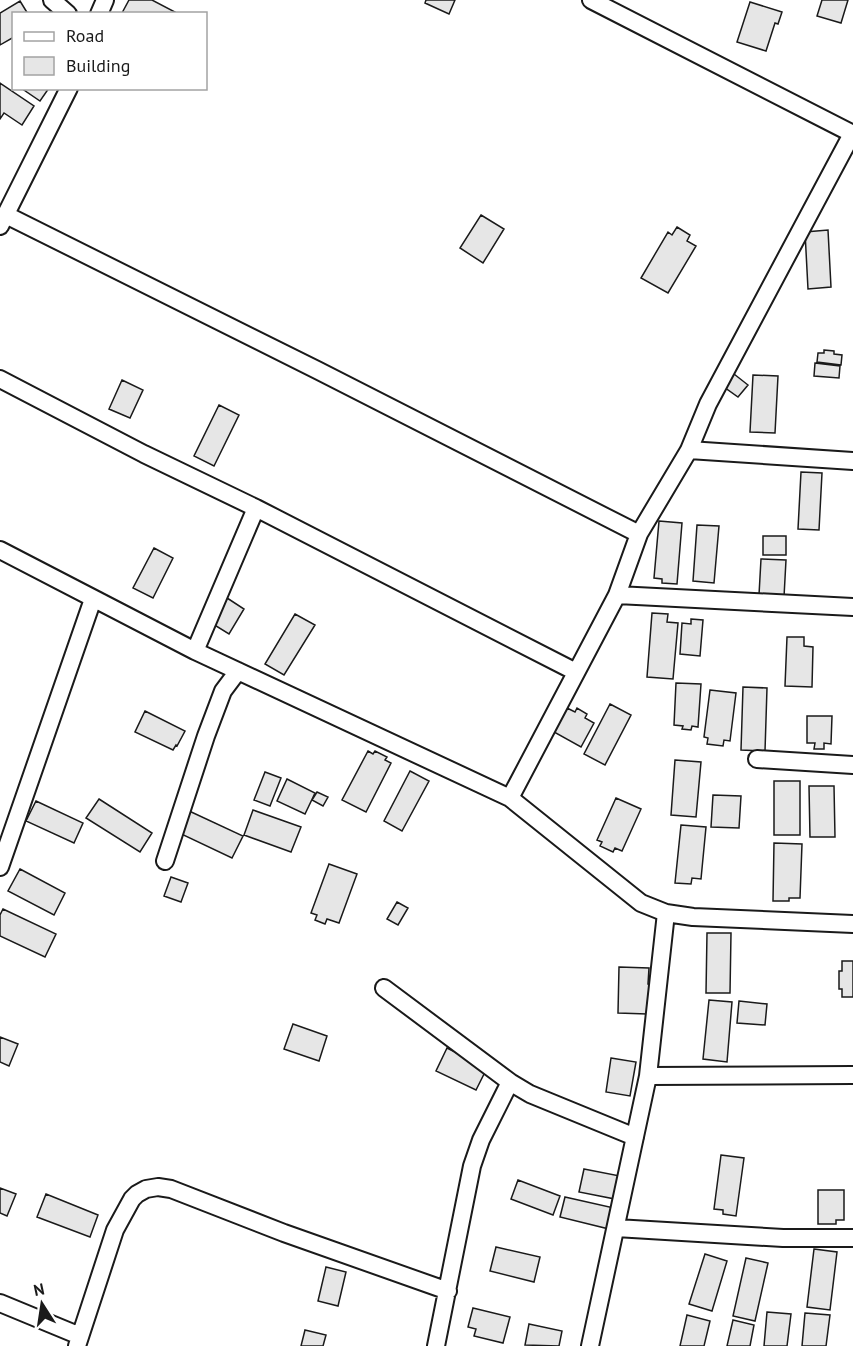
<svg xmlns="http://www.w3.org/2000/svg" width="853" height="1346" viewBox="0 0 853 1346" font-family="'PT Sans',sans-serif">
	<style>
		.building { fill: #e6e6e6; stroke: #1a1a1a; stroke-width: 1.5 }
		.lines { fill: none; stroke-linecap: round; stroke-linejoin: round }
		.minor-casing { stroke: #1a1a1a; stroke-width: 20 }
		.minor { stroke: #fff; stroke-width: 16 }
	</style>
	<rect width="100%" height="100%" fill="#fff"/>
	<path class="building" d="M 129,0 L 152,0 L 175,12 L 174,14 L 122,13 Z
		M 426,0 L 455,0 L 449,14 L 425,3 Z
		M 822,0 L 848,0 L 841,23 L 817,16 Z
		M 20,1 L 28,14 L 14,14 L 14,37 L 0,45 L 0,13 Z
		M 750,2 L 782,12 L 778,24 L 775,23 L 766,51 L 737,42 Z
		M 0,83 L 34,106 L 22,125 L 4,113 L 0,119 Z
		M 21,88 L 49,88 L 40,101 Z
		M 481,215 L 504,229 L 483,263 L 460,248 Z
		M 677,227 L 690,235 L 687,241 L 696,246 L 668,293 L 641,278 L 668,232 L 672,235 Z
		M 828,230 L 831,287 L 808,289 L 805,232 Z
		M 824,350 L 834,351 L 834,354 L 842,355 L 841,365 L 817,362 L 818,353 L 824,353 Z
		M 815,363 L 840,366 L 839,378 L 814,376 Z
		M 734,374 L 748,385 L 738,397 L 724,387 Z
		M 753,375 L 778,376 L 775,433 L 750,432 Z
		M 122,380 L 143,390 L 130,418 L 109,409 Z
		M 219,405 L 239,415 L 214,466 L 194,456 Z
		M 801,472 L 822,473 L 819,530 L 798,529 Z
		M 659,521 L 682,523 L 677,584 L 662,583 L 662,579 L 654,578 Z
		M 697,525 L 719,526 L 714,583 L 693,581 Z
		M 763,536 L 786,536 L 786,555 L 763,555 Z
		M 154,548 L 173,558 L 153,598 L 133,588 Z
		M 761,559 L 786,560 L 784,597 L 759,595 Z
		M 224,596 L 244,609 L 229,634 L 208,621 Z
		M 652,613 L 668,614 L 667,622 L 678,623 L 673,679 L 647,677 Z
		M 295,614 L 315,625 L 284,675 L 265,664 Z
		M 691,619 L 703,620 L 700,656 L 680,654 L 682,623 L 691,624 Z
		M 787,637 L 804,637 L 804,646 L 813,647 L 812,687 L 785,686 Z
		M 676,683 L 701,684 L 698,727 L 692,726 L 691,730 L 682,729 L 683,726 L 674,725 Z
		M 743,687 L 767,688 L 765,751 L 741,750 Z
		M 710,690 L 736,693 L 730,741 L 724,740 L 723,746 L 707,744 L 708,738 L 704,737 Z
		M 610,704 L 631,715 L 605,765 L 584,754 Z
		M 567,708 L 575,712 L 577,708 L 587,714 L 585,718 L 594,723 L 581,747 L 554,732 Z
		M 145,711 L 185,731 L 177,746 L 176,745 L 173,750 L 135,732 Z
		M 807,716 L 832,716 L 831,744 L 824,743 L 824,749 L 814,749 L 815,743 L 807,743 Z
		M 368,751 L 373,754 L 375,751 L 387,757 L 385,760 L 391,763 L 366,812 L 342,800 Z
		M 675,760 L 701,762 L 696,817 L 671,815 Z
		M 410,771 L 429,781 L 402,831 L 384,821 Z
		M 265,772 L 281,778 L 270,806 L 254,800 Z
		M 287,779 L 315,793 L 305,814 L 277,801 Z
		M 774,781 L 800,781 L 800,835 L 774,835 Z
		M 809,786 L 834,786 L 835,837 L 810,837 Z
		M 317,792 L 328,797 L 323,806 L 312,800 Z
		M 713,795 L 741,796 L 739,828 L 711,827 Z
		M 616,798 L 641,809 L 622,851 L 615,848 L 613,852 L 600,846 L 602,842 L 597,840 Z
		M 99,799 L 152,833 L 140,852 L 86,818 Z
		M 36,801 L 83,823 L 74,843 L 26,821 Z
		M 187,810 L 243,836 L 232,858 L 177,832 Z
		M 253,810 L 301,827 L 291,852 L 244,835 Z
		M 681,825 L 706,827 L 701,879 L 692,878 L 691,884 L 675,883 Z
		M 774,843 L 802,844 L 800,898 L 789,898 L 789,901 L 773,901 Z
		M 329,864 L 357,874 L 339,923 L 327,919 L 325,924 L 315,920 L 317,915 L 311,913 Z
		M 20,869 L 65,893 L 54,915 L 8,891 Z
		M 171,877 L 188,883 L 181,902 L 164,896 Z
		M 397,902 L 408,908 L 398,925 L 387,919 Z
		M 3,909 L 56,934 L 45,957 L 0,936 L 0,915 Z
		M 707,933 L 731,933 L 730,993 L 706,993 Z
		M 842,961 L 853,961 L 853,997 L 842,997 L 842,989 L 839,989 L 839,971 L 842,971 Z
		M 619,967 L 649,968 L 648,984 L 653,984 L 653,995 L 648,995 L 647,1014 L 618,1013 Z
		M 709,1000 L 732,1002 L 727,1062 L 703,1059 Z
		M 739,1001 L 767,1004 L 765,1025 L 737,1023 Z
		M 293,1024 L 327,1036 L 319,1061 L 284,1049 Z
		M 0,1037 L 18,1044 L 9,1066 L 0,1062 Z
		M 447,1048 L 487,1068 L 476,1090 L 436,1071 Z
		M 611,1058 L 636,1062 L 630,1096 L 606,1092 Z
		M 721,1155 L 744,1158 L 736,1216 L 723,1214 L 723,1210 L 714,1209 Z
		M 584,1169 L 620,1176 L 615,1199 L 579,1192 Z
		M 518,1180 L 560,1196 L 553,1215 L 511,1199 Z
		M 0,1188 L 16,1194 L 7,1216 L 0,1213 Z
		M 818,1190 L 844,1190 L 844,1220 L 836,1220 L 836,1224 L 818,1224 Z
		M 46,1194 L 98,1215 L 90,1237 L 37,1217 Z
		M 565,1197 L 614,1208 L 609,1229 L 560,1217 Z
		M 496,1247 L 540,1257 L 534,1282 L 490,1271 Z
		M 814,1249 L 837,1252 L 830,1310 L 807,1307 Z
		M 705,1254 L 727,1261 L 712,1311 L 689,1304 Z
		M 746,1258 L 768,1263 L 755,1321 L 733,1316 Z
		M 326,1267 L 346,1272 L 338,1306 L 318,1301 Z
		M 473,1308 L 510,1317 L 503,1343 L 474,1336 L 476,1329 L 468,1327 Z
		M 767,1312 L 791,1314 L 787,1346 L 764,1346 Z
		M 805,1313 L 830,1315 L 826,1346 L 802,1346 Z
		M 687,1315 L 710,1321 L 704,1346 L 680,1346 Z
		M 733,1320 L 754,1325 L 750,1346 L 727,1346 Z
		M 529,1324 L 562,1331 L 559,1346 L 525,1345 Z
		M 305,1330 L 326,1335 L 323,1346 L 301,1346 Z"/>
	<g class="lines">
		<defs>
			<path id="minor" d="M 52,0 L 68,14
				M 591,0 L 853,134
				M 99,14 L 105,0
				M 6,215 L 317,370 L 639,534
				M 0,226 L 69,88
				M 0,379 L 144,454 L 256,508 L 576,672
				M 689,450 L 853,461
				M 0,550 L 195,651 L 510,798 L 641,903 L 666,913 L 693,917 L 853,924
				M 617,595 L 853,607
				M 195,651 L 256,508
				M 757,759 L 853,765
				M 510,798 L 617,595 L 639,534 L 689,450 L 708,404 L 852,134
				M 165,861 L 206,736 L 223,691 L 238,671
				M 0,867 L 93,599
				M 384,988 L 510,1082
				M 648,1076 L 853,1075
				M 616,1228 L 783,1238 L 853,1238
				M 0,1303 L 80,1336
				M 77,1346 L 115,1230 L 132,1199 L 137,1194 L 146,1189 L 158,1187 L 171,1189 L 284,1233 L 448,1291
				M 436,1346 L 472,1166 L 481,1140 L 510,1082 L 530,1094 L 635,1137
				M 590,1346 L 648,1076 L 666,913"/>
		</defs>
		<use href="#minor" class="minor-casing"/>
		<use href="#minor" class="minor"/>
	</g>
	<rect x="12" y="12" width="195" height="78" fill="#ffffff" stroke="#a3a3a3" stroke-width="1.5"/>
	<rect x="24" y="32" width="30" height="9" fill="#ffffff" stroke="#a3a3a3" stroke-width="1.5"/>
	<text x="66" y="42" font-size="18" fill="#1a1a1a">Road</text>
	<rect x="24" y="57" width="30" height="18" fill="#e6e6e6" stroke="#a3a3a3" stroke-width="1.5"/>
	<text x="66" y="72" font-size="18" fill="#1a1a1a">Building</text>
	<g transform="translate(42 1304) rotate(348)" stroke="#ffffff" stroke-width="4.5" paint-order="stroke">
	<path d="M0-4.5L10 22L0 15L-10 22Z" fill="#1a1a1a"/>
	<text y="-9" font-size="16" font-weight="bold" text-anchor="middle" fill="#1a1a1a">N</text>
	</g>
</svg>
